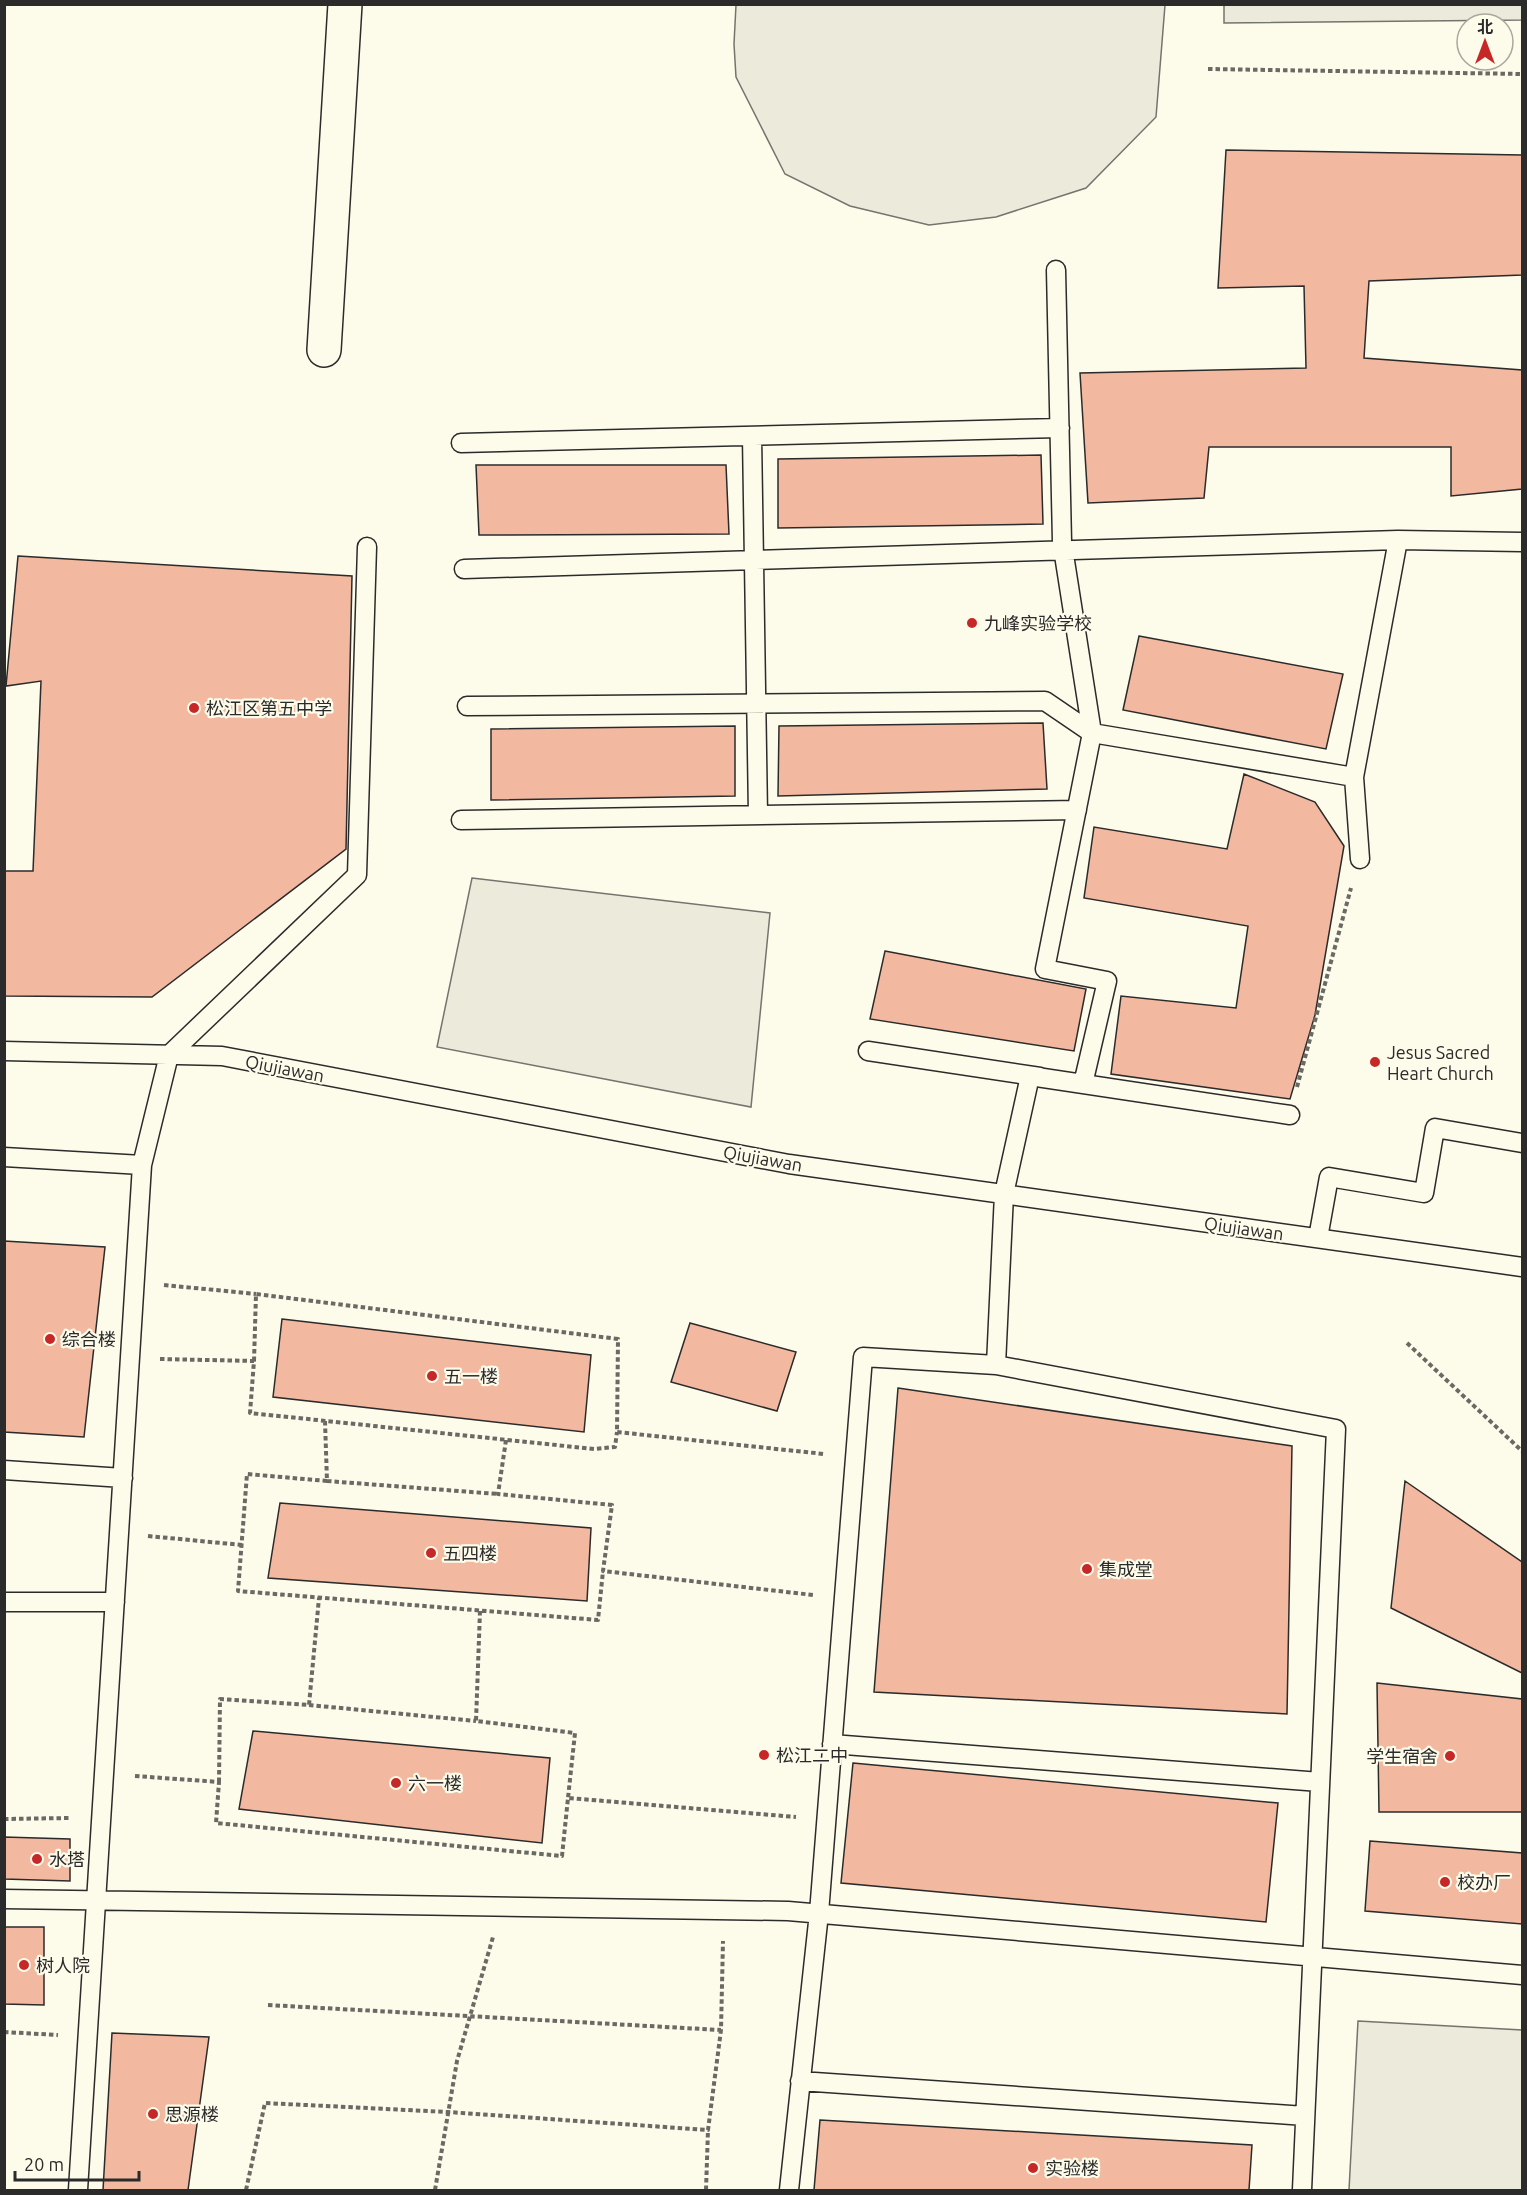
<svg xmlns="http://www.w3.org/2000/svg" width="1527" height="2195" viewBox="0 0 1527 2195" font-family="Ubuntu,'Noto Sans SC',sans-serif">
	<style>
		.green { fill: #ecebdb; stroke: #74746e; stroke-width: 1.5 }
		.parking { fill: #eceadb; stroke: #74746e; stroke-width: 1.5 }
		.building { fill: #f2b8a0; stroke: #2b2b2b; stroke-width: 1.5 }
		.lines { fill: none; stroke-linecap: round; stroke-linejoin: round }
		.service-casing { stroke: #2b2b2b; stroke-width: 21 }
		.minor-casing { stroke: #2b2b2b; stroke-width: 36 }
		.path { stroke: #6a6964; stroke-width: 4; stroke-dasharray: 4.5 3; stroke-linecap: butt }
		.service { stroke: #fdfbea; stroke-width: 18 }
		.minor { stroke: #fdfbea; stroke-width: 33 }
		.poi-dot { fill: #c62828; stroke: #fdfbea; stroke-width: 2 }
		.labels { text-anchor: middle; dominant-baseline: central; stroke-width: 4.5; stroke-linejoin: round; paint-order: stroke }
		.poi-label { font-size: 18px; fill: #2b2b2b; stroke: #fdfbea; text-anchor: start }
		.street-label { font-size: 18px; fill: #2b2b2b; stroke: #fdfbea }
	</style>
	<rect width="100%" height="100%" fill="#fdfbea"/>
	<path class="green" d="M 736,5 L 1165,5 L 1156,117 L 1086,188 L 996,217 L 929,225 L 850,206 L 785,174 L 736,77 L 734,44 Z
		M 1224,5 L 1522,5 L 1522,20 L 1224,23 Z
		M 472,878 L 770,913 L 751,1107 L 437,1047 Z"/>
	<path class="parking" d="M 1358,2021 L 1522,2030 L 1522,2190 L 1349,2190 Z"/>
	<path class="building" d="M 1226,150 L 1522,155 L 1522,275 L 1369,281 L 1364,358 L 1522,370 L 1522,489 L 1451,496 L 1451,447 L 1209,447 L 1204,498 L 1088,503 L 1080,373 L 1306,368 L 1304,286 L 1218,288 Z
		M 1041,455 L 1043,524 L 778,528 L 778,459 Z
		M 476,465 L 726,465 L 729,534 L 479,535 Z
		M 18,556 L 352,576 L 346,849 L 152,997 L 4,996 L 4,871 L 33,871 L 41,681 L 6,686 Z
		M 1139,636 L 1343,674 L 1326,749 L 1123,710 Z
		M 1043,723 L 1047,789 L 778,796 L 779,726 Z
		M 735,726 L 735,796 L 491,800 L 491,729 Z
		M 1244,774 L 1315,802 L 1344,846 L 1315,1015 L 1290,1099 L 1111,1074 L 1121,996 L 1236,1008 L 1248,926 L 1084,898 L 1094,827 L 1227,849 Z
		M 885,951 L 1086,989 L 1074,1051 L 870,1019 Z
		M 4,1241 L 105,1247 L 84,1437 L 4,1432 Z
		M 282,1319 L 591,1355 L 584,1432 L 273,1397 Z
		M 690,1323 L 796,1352 L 777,1411 L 671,1382 Z
		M 898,1388 L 1292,1446 L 1287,1714 L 874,1692 Z
		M 1405,1481 L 1522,1562 L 1522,1673 L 1391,1608 Z
		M 280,1503 L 591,1528 L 587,1601 L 268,1578 Z
		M 1377,1683 L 1522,1699 L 1522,1812 L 1379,1812 Z
		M 253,1731 L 550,1758 L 542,1843 L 239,1809 Z
		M 853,1763 L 1278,1803 L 1266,1922 L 841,1883 Z
		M 4,1837 L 70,1839 L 70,1881 L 4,1879 Z
		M 1370,1841 L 1522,1853 L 1522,1924 L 1365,1911 Z
		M 4,1927 L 44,1927 L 44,2005 L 4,2004 Z
		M 112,2033 L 209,2037 L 188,2190 L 103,2190 Z
		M 820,2120 L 1252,2145 L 1249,2190 L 814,2190 Z"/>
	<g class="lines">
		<defs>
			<path id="service" d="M 1056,270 L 1062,542 L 1092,733 L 1045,969 L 1107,981 L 1083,1084
				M 752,436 L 758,815
				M 461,443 L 1060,428
				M 464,569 L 1398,540
				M 467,706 L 1045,701 L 1092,733 L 1354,777 L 1398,540 L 1522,542
				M 1354,777 L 1360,859
				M 461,820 L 1077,810
				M 4,1051 L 222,1056 L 789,1164 L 1522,1267
				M 868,1051 L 1040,1077
				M 4,1157 L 142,1165
				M 1318,1238 L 1329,1177 L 1424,1193 L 1435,1128 L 1522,1143
				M 996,1365 L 1336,1429 L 1302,2190
				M 4,1470 L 123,1478
				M 4,1602 L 115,1602
				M 832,1744 L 1320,1782
				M 4,1899 L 788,1911 L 1522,1975
				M 800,2081 L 1305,2116
				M 78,2190 L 142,1165 L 169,1055 L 357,875 L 367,547
				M 789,2190 L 819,1913 L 863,1357 L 996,1365 L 1004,1194 L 1030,1076 L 1290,1115"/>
			<path id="minor" d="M 324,350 L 345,4"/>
		</defs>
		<use href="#service" class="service-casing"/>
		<use href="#minor" class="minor-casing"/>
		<path class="path" d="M 1208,69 L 1522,74
			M 1297,1087 L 1351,888
			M 164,1285 L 256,1294
			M 1407,1343 L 1522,1451
			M 160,1359 L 254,1361 L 250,1413 L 594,1449 L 615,1447 L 617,1432
			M 254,1361 L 256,1294 L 618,1339 L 617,1432 L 824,1454
			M 325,1421 L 327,1481 L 247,1474 L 238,1591 L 598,1620 L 603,1571
			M 506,1440 L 498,1494 L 612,1505 L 603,1571 L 813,1595
			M 327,1481 L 498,1494
			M 148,1536 L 242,1545
			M 480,1611 L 476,1721 L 575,1733 L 568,1798
			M 309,1705 L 476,1721
			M 135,1776 L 219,1782 L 216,1823 L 562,1856 L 568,1798 L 796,1817
			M 219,1782 L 220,1699 L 309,1705 L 319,1598
			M 4,1819 L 71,1818
			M 268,2005 L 721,2030 L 723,1941
			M 4,2032 L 58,2035
			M 246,2190 L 265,2103 L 448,2112 L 708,2130 L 721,2030
			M 435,2190 L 457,2061 L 493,1937
			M 706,2190 L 708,2130"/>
		<use href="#service" class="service"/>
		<use href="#minor" class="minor"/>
	</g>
	<g class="poi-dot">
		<circle cx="972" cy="623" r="6"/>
		<circle cx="194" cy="708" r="6"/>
		<circle cx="1375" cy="1062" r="6"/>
		<circle cx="50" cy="1339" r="6"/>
		<circle cx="432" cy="1376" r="6"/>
		<circle cx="431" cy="1553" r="6"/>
		<circle cx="1087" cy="1569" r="6"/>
		<circle cx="764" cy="1755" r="6"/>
		<circle cx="1450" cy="1756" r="6"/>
		<circle cx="396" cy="1783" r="6"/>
		<circle cx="37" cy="1859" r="6"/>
		<circle cx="1445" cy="1882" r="6"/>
		<circle cx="24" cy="1965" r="6"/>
		<circle cx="153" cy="2114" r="6"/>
		<circle cx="1033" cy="2168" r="6"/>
	</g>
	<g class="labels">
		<g class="poi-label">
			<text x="984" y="623">九峰实验学校</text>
			<text x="206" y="708">松江区第五中学</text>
			<text x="1387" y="1052">Jesus Sacred<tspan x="1387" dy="21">Heart Church</tspan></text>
			<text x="62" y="1339">综合楼</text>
			<text x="444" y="1376">五一楼</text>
			<text x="443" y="1553">五四楼</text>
			<text x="1099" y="1569">集成堂</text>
			<text x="776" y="1755">松江二中</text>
			<text x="1438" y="1756" text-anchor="end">学生宿舍</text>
			<text x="408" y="1783">六一楼</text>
			<text x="49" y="1859">水塔</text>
			<text x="1457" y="1882">校办厂</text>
			<text x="36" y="1965">树人院</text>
			<text x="165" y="2114">思源楼</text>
			<text x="1045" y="2168">实验楼</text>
		</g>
		<g class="street-label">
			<text transform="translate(285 1068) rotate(11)">Qiujiawan</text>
			<text transform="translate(763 1158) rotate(10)">Qiujiawan</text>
			<text transform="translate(1244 1228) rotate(8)">Qiujiawan</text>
		</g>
	</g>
	<rect width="1527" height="2195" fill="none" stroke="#2b2b2b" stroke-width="12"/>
	<g transform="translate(1485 42)"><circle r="28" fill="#fdfbea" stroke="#a9a89e" stroke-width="1.5"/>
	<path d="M0-4.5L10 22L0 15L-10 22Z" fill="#c62828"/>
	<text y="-9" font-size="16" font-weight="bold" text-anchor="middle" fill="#2b2b2b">北</text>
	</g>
	<path d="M15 2171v9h124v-9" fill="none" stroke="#2b2b2b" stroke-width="3"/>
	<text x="24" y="2171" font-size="18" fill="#2b2b2b" stroke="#fdfbea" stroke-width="4.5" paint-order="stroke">20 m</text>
</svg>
